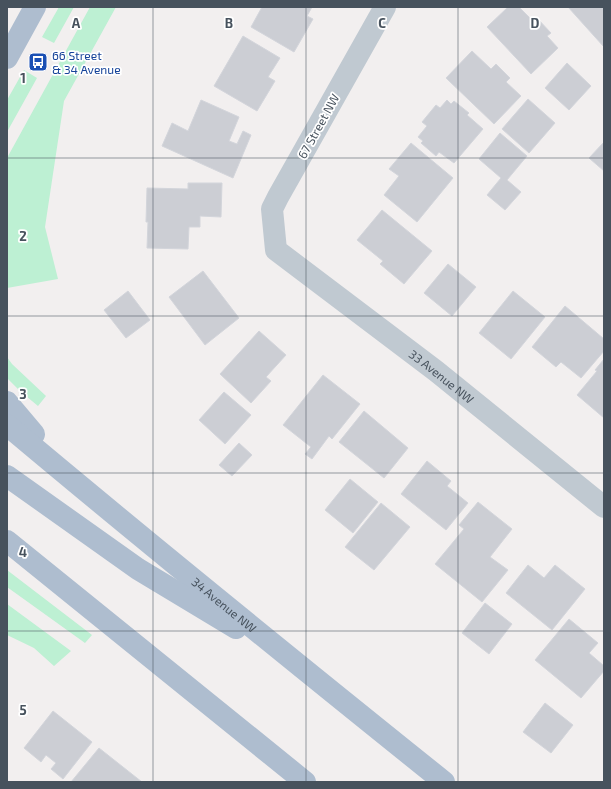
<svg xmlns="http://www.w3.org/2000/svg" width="611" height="789" viewBox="0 0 611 789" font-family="'Exo 2',sans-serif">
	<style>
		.green { fill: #bdf0d3 }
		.building { fill: #ccced4; stroke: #d3d5db }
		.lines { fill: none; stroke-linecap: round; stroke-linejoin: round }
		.minor { stroke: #c0c9d1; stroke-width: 22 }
		.major { stroke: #aebdcf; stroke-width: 22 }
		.grid { fill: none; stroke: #47525d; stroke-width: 1; stroke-opacity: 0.55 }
		.labels { text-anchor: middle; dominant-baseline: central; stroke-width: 3.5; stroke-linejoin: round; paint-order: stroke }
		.transit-label { font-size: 12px; fill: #164399; stroke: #fff; text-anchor: start }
		.street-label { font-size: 12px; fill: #47525d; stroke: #fff }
		.grid-label { font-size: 13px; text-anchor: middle; font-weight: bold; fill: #47525d; stroke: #fff; stroke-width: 3.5; stroke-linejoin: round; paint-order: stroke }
	</style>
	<rect width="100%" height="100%" fill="#f2efef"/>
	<path class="green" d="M 59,7 L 74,7 L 54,43 L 42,37 Z
		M 90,7 L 116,7 L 64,101 L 45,227 L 58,279 L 7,288 L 7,158 Z
		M 24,70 L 37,78 L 7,132 L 7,100 Z
		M 7,357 L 12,364 L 46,396 L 38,406 L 20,391 L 7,378 Z
		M 7,570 L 92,635 L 85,643 L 7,587 Z
		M 7,604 L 71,651 L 54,666 L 34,648 L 7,635 Z"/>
	<path class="building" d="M 262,7 L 312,7 L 307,16 L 313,19 L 294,52 L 251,27 Z
		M 508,7 L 519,7 L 532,20 L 536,17 L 551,33 L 547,36 L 558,48 L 531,74 L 487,27 Z
		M 568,7 L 604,7 L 604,47 Z
		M 243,36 L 280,58 L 268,77 L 275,81 L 257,111 L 214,86 Z
		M 472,51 L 491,69 L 496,64 L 510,78 L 506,82 L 521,96 L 494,124 L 446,78 Z
		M 567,63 L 591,86 L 569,110 L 545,88 Z
		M 528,99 L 555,123 L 529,153 L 502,129 Z
		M 201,100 L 239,117 L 229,141 L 237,144 L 243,131 L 251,135 L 233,178 L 162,146 L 172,123 L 188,131 Z
		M 447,100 L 451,104 L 454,101 L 469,113 L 467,115 L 483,129 L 454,163 L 439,152 L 436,156 L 421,143 L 423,141 L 418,137 L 427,126 L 422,122 L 436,105 L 440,108 Z
		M 500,133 L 527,156 L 507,180 L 521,192 L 505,210 L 487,195 L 501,178 L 479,159 Z
		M 604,142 L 604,171 L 589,158 Z
		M 411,143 L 453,178 L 417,222 L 384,195 L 399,176 L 389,169 Z
		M 188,183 L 222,183 L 221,217 L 200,216 L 200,227 L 189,227 L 188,249 L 147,248 L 148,222 L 146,222 L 147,188 L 188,189 Z
		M 382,210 L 432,251 L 404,284 L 380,264 L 383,261 L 357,240 Z
		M 448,264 L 476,287 L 452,316 L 424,293 Z
		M 203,271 L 239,318 L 205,345 L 169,297 Z
		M 128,291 L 150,320 L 126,338 L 104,310 Z
		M 513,291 L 545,317 L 511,359 L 479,333 Z
		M 565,306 L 604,339 L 604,351 L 581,378 L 561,362 L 556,367 L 532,347 Z
		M 259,331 L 286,355 L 266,377 L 271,381 L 251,403 L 220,374 Z
		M 604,359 L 604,418 L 577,395 L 597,371 L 595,370 Z
		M 323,375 L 360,404 L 332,439 L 329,436 L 312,459 L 305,454 L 311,447 L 283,425 Z
		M 224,392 L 251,415 L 225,444 L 199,420 Z
		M 364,411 L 408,448 L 384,478 L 339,442 Z
		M 239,443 L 252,455 L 232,476 L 219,465 Z
		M 427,461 L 451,481 L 447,486 L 468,503 L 446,530 L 401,494 Z
		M 350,479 L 378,502 L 353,533 L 325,510 Z
		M 478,502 L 512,529 L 490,557 L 508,570 L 482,602 L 435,564 L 464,529 L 459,525 Z
		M 381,503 L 410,527 L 374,570 L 345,547 Z
		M 528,565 L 544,578 L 555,565 L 585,589 L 552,630 L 506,593 Z
		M 485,603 L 512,624 L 489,654 L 462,633 Z
		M 569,619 L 598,643 L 589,653 L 604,666 L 604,671 L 581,698 L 535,660 Z
		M 545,703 L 573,725 L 551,753 L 523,732 Z
		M 53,711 L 92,742 L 63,779 L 51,769 L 56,763 L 46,755 L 41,762 L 24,748 Z
		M 99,748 L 142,782 L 71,782 Z"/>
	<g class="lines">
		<path class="minor" id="s1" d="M 385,7 L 278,197 L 272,209 L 276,250 L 436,371 L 604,507"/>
		<g class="major">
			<path d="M 7,58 L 35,7"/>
			<path d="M 7,402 L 34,434"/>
			<path id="s2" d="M 7,425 C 151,546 297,664 444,782"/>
			<path d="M 7,476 L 138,569 L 236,628"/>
			<path d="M 7,541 L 305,782"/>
		</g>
	</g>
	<path class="grid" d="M 153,7 L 153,782M 306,7 L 306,782M 458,7 L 458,782M 7,158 L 604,158M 7,316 L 604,316M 7,473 L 604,473M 7,631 L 604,631"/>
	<defs>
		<symbol id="bus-square" viewBox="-11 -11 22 22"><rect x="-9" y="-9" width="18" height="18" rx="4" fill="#1a4fb4" stroke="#fff"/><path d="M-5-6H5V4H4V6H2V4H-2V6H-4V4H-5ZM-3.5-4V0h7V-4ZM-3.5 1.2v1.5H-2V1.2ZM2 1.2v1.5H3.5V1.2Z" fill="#fff"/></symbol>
	</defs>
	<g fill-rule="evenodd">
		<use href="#bus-square" x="27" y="51" width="22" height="22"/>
	</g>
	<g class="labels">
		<g class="transit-label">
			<text x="52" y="55">66 Street<tspan x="52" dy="14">&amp; 34 Avenue</tspan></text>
		</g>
		<g class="street-label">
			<text transform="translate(318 126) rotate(-61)">67 Street NW</text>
			<text stroke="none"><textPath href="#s1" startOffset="481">33 Avenue NW</textPath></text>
			<text stroke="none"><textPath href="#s2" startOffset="282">34 Avenue NW</textPath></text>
		</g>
	</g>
	<g class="grid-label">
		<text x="76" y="28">A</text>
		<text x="229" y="28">B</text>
		<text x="382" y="28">C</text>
		<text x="535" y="28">D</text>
		<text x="23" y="83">1</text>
		<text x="23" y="241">2</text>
		<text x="23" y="399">3</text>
		<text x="23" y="557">4</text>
		<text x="23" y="715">5</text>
	</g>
	<rect width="611" height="789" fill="none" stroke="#47525d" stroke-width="16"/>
</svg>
